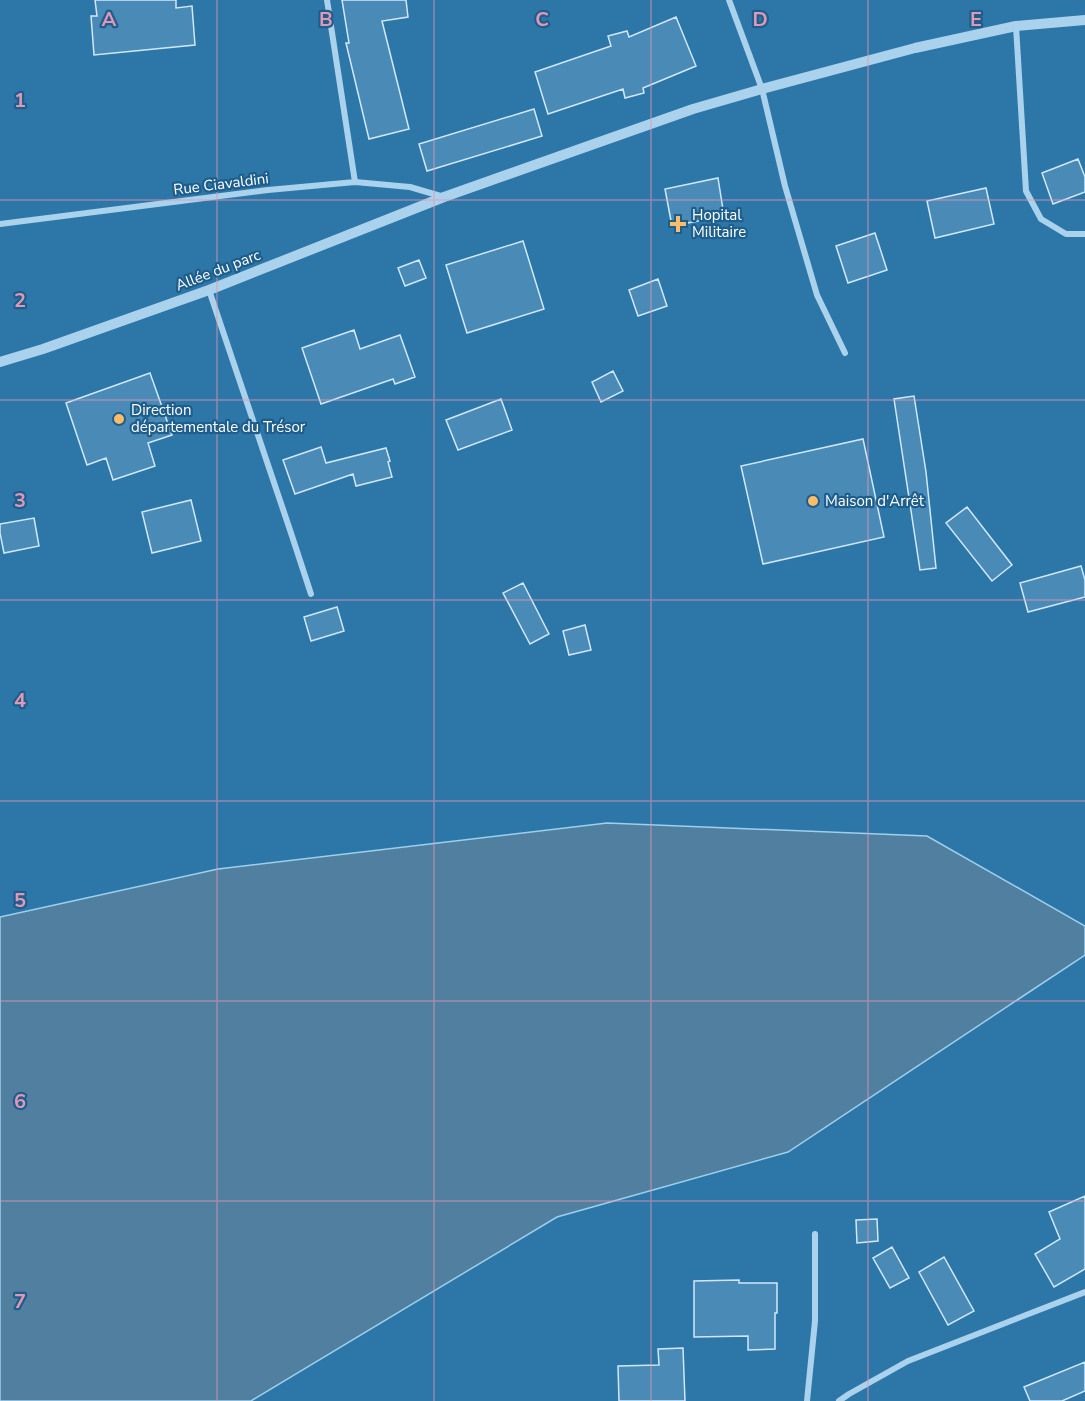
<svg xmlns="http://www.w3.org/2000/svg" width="1085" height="1401" viewBox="0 0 1085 1401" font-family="'Nunito Sans',sans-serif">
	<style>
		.green { fill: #2d77a8 }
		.water { fill: #517f9f; stroke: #9dcfee; stroke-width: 1.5 }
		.building { fill: #4a8ab6; stroke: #cfe8f9; stroke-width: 1.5 }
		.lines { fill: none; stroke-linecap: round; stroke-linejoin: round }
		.minor { stroke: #aad2ed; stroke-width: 6 }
		.tertiary { stroke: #aad2ed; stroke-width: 10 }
		.grid { fill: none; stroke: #e497b5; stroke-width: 1.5; stroke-opacity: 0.55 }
		.poi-dot { fill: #fcbc68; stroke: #1d5e8c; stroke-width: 2 }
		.labels { text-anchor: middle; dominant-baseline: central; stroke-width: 4.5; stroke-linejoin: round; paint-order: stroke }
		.street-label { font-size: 15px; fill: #fff; stroke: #1d5e8c }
		.poi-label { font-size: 15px; fill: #fff; stroke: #1d5e8c; text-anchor: start }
		.grid-label { font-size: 20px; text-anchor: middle; font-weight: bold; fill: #e497b5; stroke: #1d5e8c; stroke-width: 4.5; stroke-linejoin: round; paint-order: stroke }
	</style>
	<rect width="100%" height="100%" fill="#1d5e8c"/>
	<path class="green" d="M 0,0 L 1085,0 L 1085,1401 L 0,1401 Z"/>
	<path class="water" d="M 607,823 L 927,836 L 1085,926 L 1085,955 L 788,1152 L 557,1217 L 251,1401 L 0,1401 L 0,917 L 218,869 Z"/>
	<path class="building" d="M 95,0 L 176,0 L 176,8 L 192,6 L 195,45 L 94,55 L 91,16 L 97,16 Z
		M 342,0 L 406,0 L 408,17 L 382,21 L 409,129 L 369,139 L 346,43 L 349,43 Z
		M 676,17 L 696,66 L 643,88 L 644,93 L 625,98 L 623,89 L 548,114 L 535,72 L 611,46 L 608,36 L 627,31 L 629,37 Z
		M 534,109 L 542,136 L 427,171 L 419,144 Z
		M 1078,159 L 1085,177 L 1085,192 L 1053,204 L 1042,173 Z
		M 718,178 L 724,216 L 672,226 L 665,189 Z
		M 986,188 L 994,224 L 935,238 L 927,201 Z
		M 875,233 L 887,270 L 848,283 L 836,246 Z
		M 523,241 L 544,309 L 467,333 L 446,265 Z
		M 419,260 L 426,278 L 405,286 L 398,268 Z
		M 658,279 L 667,306 L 638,316 L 629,290 Z
		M 354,330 L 360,349 L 400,335 L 415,377 L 395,384 L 393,379 L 321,404 L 302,348 Z
		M 613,371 L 623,391 L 601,402 L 592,382 Z
		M 150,373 L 172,435 L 148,443 L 155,466 L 113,480 L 106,458 L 87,465 L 66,403 Z
		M 914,396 L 926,472 L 936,568 L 920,570 L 894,399 Z
		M 501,399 L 512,430 L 458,450 L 446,420 Z
		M 863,439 L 884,537 L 763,564 L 741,466 Z
		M 321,447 L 326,463 L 386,448 L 390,461 L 388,462 L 392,477 L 356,486 L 353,474 L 295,494 L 283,460 Z
		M 191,500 L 201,541 L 152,553 L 142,512 Z
		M 967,507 L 1012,565 L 992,581 L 946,523 Z
		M 34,518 L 39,546 L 4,553 L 0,533 L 0,524 Z
		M 1081,566 L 1085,580 L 1085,597 L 1028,612 L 1020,583 Z
		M 523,583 L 549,634 L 530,644 L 503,593 Z
		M 337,607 L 344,631 L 311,641 L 304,617 Z
		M 585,625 L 591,650 L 569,655 L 563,631 Z
		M 1085,1196 L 1085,1269 L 1054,1287 L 1035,1254 L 1060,1239 L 1049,1212 Z
		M 877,1219 L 878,1241 L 857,1243 L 856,1220 Z
		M 892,1247 L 909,1278 L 890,1288 L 873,1258 Z
		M 944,1257 L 974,1311 L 948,1325 L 919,1272 Z
		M 739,1280 L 739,1283 L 777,1283 L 777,1313 L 775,1313 L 775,1349 L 748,1350 L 748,1336 L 694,1337 L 694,1281 Z
		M 683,1348 L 685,1401 L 619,1401 L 618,1366 L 659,1365 L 658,1349 Z
		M 1085,1362 L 1085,1391 L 1062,1401 L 1030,1401 L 1024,1387 Z"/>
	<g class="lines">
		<path class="minor" d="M 327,0 L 355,182
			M 729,0 L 762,89 L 785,186 L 817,295 L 845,353
			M 1016,26 L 1026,191 L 1041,219 L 1066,234 L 1085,234
			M 0,224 L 268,190 L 355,182 L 410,187 L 444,197
			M 209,290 L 291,533 L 311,594
			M 807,1401 L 815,1321 L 815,1234
			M 839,1401 L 849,1394 L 908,1361 L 1085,1292"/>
		<path class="tertiary" d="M 0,362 L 43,349 L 209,290 L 444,197 L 693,109 L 762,89 L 915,48 L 1016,26 L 1085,20"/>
	</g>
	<path class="grid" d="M 217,0 L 217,1401M 434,0 L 434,1401M 651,0 L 651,1401M 868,0 L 868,1401M 0,200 L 1085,200M 0,400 L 1085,400M 0,600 L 1085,600M 0,801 L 1085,801M 0,1001 L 1085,1001M 0,1201 L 1085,1201"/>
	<g class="poi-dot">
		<path d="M675 215h6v6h6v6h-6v6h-6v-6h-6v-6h6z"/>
		<circle cx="119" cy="419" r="6"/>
		<circle cx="813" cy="501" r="6"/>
	</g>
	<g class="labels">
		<g class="street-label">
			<text transform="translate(221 184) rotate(-7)">Rue Ciavaldini</text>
			<text transform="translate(218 270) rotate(-21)">Allée du parc</text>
		</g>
		<g class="poi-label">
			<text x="692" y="215">Hopital<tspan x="692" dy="17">Militaire</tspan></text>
			<text x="131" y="410">Direction<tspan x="131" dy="17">départementale du Trésor</tspan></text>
			<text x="825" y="501">Maison d'Arrêt</text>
		</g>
	</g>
	<g class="grid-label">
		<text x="109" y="26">A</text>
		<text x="326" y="26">B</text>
		<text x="542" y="26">C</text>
		<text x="760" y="26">D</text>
		<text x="976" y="26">E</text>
		<text x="20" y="107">1</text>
		<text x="20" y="307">2</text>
		<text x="20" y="507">3</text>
		<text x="20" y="707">4</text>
		<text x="20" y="907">5</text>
		<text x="20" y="1108">6</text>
		<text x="20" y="1308">7</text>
	</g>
</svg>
